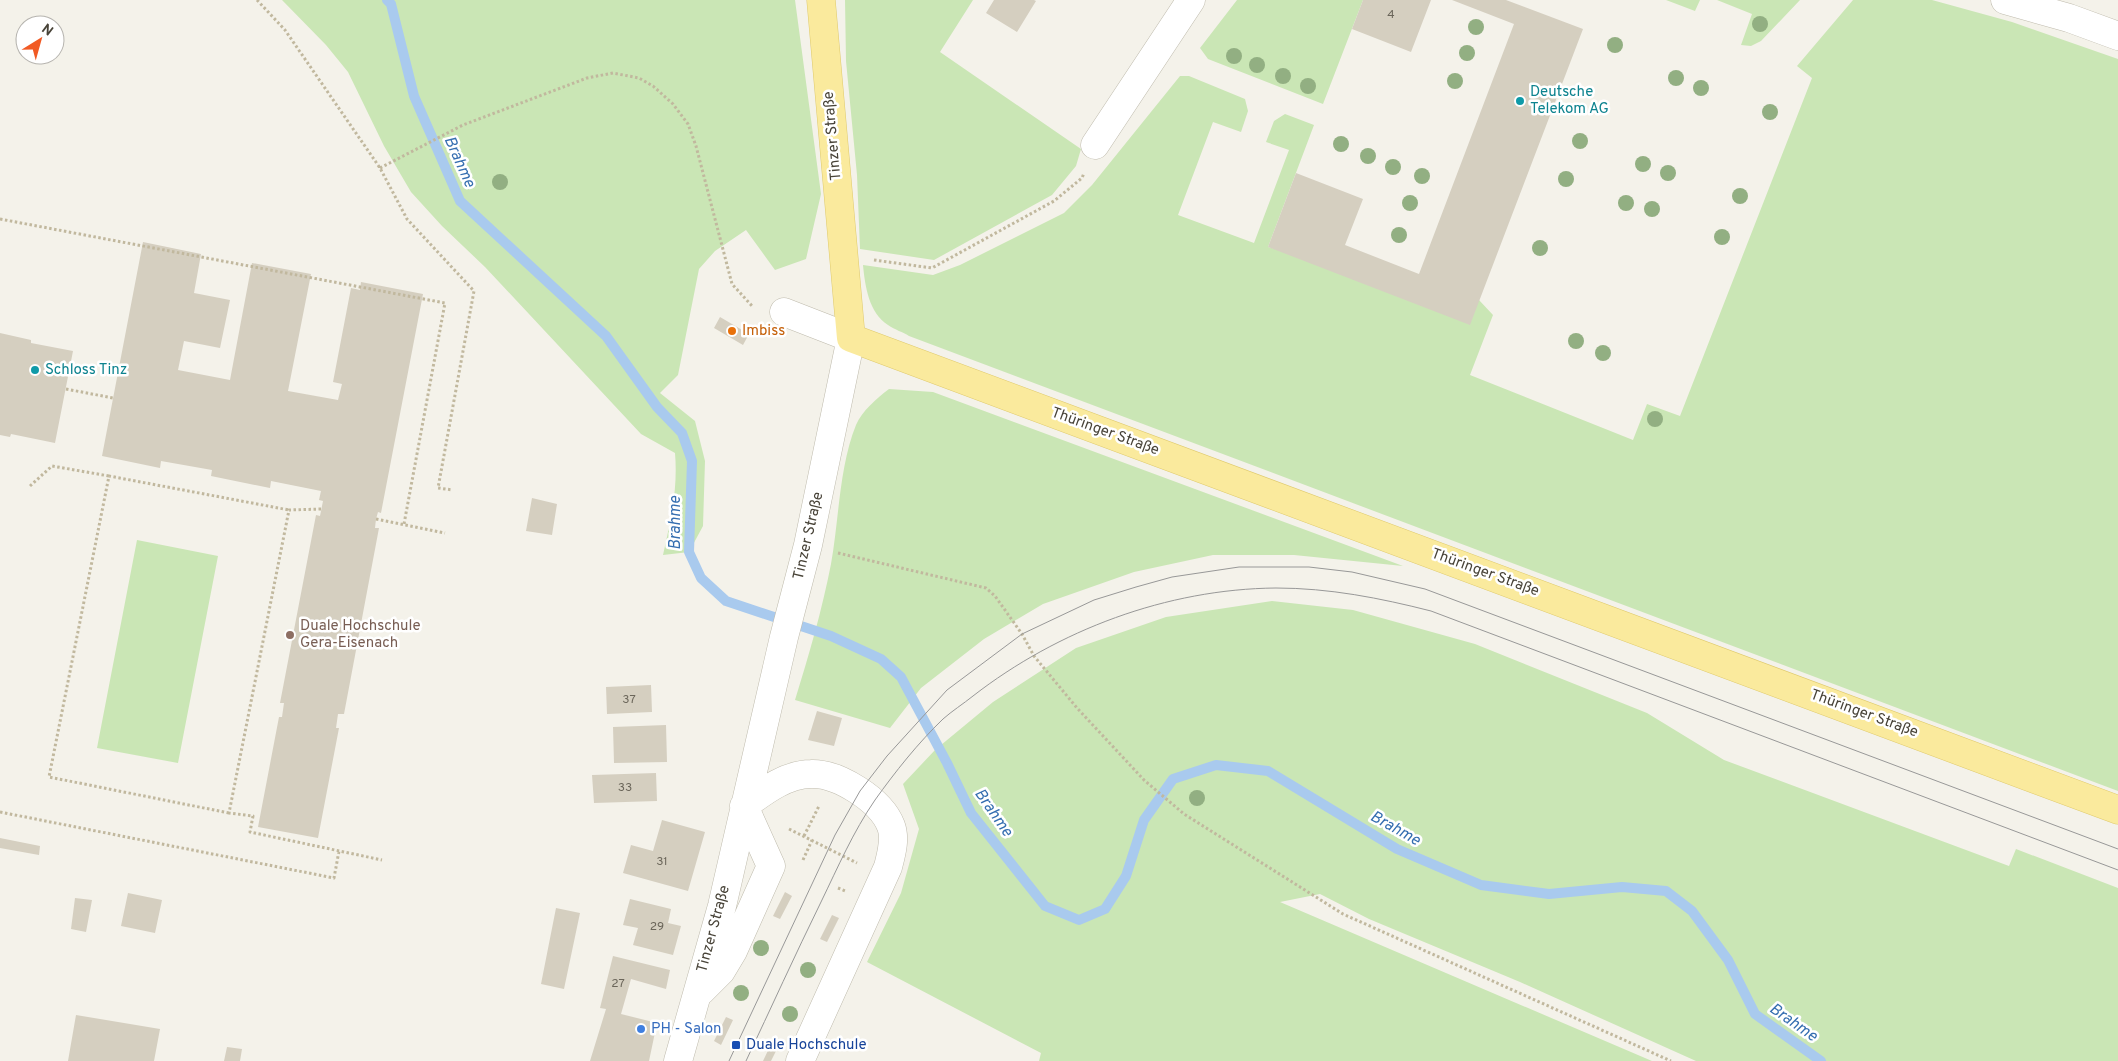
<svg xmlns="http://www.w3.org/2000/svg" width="2118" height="1061" viewBox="0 0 2118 1061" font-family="Overpass,sans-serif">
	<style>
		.green { fill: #cae6b5 }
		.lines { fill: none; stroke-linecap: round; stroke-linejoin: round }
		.stream { stroke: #a9caee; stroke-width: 10 }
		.building { fill: #d5cfc0 }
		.minor-casing { stroke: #bfbbad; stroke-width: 29 }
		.major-casing { stroke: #dfca6d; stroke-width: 29 }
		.path { stroke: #c1b89e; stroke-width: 3; stroke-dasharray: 2.5 2.5; stroke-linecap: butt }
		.minor { stroke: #fff; stroke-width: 28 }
		.major { stroke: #faea9d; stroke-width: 28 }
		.tram { stroke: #989898; stroke-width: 1 }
		.tree { fill: #92af82 }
		.culture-dot { fill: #0f9aa8; stroke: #fff; stroke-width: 2 }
		.food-dot { fill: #e8710a; stroke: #fff; stroke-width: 2 }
		.education-dot { fill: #8d6e63; stroke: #fff; stroke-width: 2 }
		.shop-dot { fill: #3f7fe0; stroke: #fff; stroke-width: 2 }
		.transit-dot { fill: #1a4fb4; stroke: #fff; stroke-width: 2 }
		.labels { text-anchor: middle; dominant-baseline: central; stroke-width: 5; stroke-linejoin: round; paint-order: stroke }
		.number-label { font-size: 12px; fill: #6b665a }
		.culture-label { font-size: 15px; fill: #0d838f; stroke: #fff; text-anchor: start }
		.street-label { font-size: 15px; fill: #484338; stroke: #fff }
		.food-label { font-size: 15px; fill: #c56008; stroke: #fff; text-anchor: start }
		.education-label { font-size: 15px; fill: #785e54; stroke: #fff; text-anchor: start }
		.shop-label { font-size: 15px; fill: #366cbe; stroke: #fff; text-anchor: start }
		.transit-label { font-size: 15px; fill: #164399; stroke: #fff; text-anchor: start }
		.water-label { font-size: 16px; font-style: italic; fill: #356eb0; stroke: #fff }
	</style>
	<rect width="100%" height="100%" fill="#f4f2ea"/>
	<path class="green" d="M 282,0 L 795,0 L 821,194 L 806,259 L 775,270 L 746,230 L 715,251 L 699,269 L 678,375 L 660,393 L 695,421 L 705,461 L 703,526 L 689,552 L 663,555 C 671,519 678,489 675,453 L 641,434 L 485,267 L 442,226 L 411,192 L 384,146 L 348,72 L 326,45 Z
		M 845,0 L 973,0 L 940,52 L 1081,149 L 1076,166 L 1052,195 L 934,260 L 860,249 L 857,175 L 846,61 Z
		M 1237,0 L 1363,0 L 1323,104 L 1208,59 L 1200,48 Z
		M 1666,0 L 1700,0 L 1695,11 Z
		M 1717,0 L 1800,0 L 1761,41 L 1751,46 L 1741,45 L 1752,14 Z
		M 1853,0 L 1932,0 L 2012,22 L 2118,59 L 2118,791 L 909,336 C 903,332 895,330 888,325 C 869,313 865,286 863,265 L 933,275 L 960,265 L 1064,213 L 1092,185 L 1180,76 L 1189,76 L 1245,99 L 1248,111 L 1241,132 L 1213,122 L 1178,215 L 1254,243 L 1289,150 L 1266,142 L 1274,121 L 1285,114 L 1314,125 L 1268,247 L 1479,300 L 1493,315 L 1470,375 L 1633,440 L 1647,404 L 1680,416 L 1812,78 L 1797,66 Z
		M 889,389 L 933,392 L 1403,566 L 1294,555 L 1213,555 L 1134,572 L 1043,604 L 984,639 L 921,688 L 890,728 L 795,700 C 809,655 822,610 831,564 C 839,520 839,467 856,425 C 862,411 877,398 889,389 Z
		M 137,540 L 218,556 L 178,763 L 97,748 Z
		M 1272,601 L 1353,610 L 1475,644 L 1647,713 L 1724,760 L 2009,866 L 2016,849 L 2118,888 L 2118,1061 L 1696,1061 L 1520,982 L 1369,919 L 1320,894 L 1280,902 L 1652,1061 L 1039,1061 L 1041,1053 L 867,962 L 901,893 L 919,829 L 903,784 L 935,750 L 993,702 L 1076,648 L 1166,617 Z"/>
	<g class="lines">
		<path class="stream" d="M 387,0 L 391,4 L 414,96 L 460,201 L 606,336 L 657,407 L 682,433 L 692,461 L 689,552 L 701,578 L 726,601 L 831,636 L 881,659 L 901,677 L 947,763 L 971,813 L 1045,906 L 1079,920 L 1105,909 L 1126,876 L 1144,820 L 1173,779 L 1216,765 L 1268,771 L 1397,849 L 1481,885 L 1549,894 L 1622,887 L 1666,891 L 1692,911 L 1728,960 L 1755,1014 L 1821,1061"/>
	</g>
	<path class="building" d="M 994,0 L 1034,0 L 1036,1 L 1017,32 L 986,13 Z
		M 1363,0 L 1431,0 L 1411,52 L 1352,29 Z
		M 1452,0 L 1506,0 L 1583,29 L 1470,325 L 1268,247 L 1296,173 L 1363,199 L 1345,245 L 1419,274 L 1514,24 Z
		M 143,242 L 201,254 L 194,293 L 230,300 L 220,348 L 184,341 L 178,370 L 230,380 L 252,263 L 311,274 L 288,391 L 338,400 L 342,384 L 333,382 L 351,288 L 360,290 L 361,282 L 423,294 L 381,513 L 378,512 L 376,519 L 375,528 L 379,528 L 344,714 L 338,714 L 336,728 L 339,728 L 318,838 L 258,827 L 279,717 L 282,717 L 284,703 L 280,703 L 316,515 L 320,516 L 323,501 L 319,500 L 321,491 L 271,481 L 270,488 L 211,476 L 212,470 L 161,461 L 160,468 L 102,456 Z
		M 720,317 L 749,334 L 743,345 L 714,328 Z
		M 0,333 L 31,340 L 31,343 L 73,351 L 55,443 L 11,434 L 10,437 L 0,435 Z
		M 532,498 L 557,504 L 552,535 L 526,531 Z
		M 651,685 L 652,712 L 607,714 L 606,687 Z
		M 817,711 L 842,718 L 834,746 L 808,740 Z
		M 666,725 L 667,762 L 614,763 L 613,727 Z
		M 656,773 L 657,801 L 594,803 L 592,775 Z
		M 662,820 L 705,832 L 688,891 L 623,873 L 631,845 L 653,851 Z
		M 0,838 L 40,846 L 39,855 L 0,848 Z
		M 785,892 L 792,896 L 780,919 L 773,916 Z
		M 128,893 L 162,900 L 155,933 L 121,926 Z
		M 75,898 L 92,900 L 86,932 L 71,929 Z
		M 630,899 L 671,909 L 668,923 L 681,926 L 673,955 L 633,945 L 638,928 L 623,925 Z
		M 556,908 L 580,913 L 564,989 L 541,984 Z
		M 832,915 L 839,918 L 827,942 L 820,939 Z
		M 613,956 L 670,970 L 666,989 L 631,979 L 621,1014 L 657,1023 L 649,1061 L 590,1061 L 606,1009 L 600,1008 Z
		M 76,1015 L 160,1029 L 154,1061 L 68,1061 Z
		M 726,1017 L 733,1020 L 721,1045 L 714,1041 Z
		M 773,1040 L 780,1043 L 771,1061 L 763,1061 Z
		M 227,1047 L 242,1049 L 240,1061 L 224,1061 Z"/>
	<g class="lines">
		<defs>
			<path id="minor" d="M 2005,0 L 2069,18 L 2118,36
				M 1095,145 L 1191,0
				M 744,806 C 763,792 786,774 811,774 C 838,773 881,800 891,826 C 896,839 891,855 888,867 L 800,1061
				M 701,991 L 721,971 L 733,951 L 771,866 L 744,806
				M 678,1061 L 722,906 L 784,637 L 808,545 L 851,338 L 784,312"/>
			<path id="major" d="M 821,0 L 851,338 L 2118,810"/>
		</defs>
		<use href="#minor" class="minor-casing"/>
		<use href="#major" class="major-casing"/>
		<path class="path" d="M 257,0 L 285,30 L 380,168 L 407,219 L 474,291 L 438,488 L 453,490
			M 380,168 L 463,125 L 587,78 L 613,73 L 639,78 L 653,86 L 673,104 L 688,124 L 696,146 L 732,284 L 753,307
			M 0,219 L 445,303 L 404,524
			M 874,260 L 932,268 L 1054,201 L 1082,178 L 1084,173
			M 66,389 L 113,398
			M 30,486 L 52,466 L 109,476
			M 321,509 L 289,510 L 229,813 L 253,816 L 250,832 L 382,860
			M 376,519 L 445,533
			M 838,553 L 986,588 L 995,596 L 1022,634 L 1034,656 L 1077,708 L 1144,780 L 1184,814 L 1343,914 L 1671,1061
			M 0,812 L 334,878 L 339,851
			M 229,813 L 49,777 L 109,476 L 289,510
			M 789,829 L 857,863
			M 804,836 L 819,806
			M 803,860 L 812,840
			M 838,888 L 845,891"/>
		<use href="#minor" class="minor"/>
		<use href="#major" class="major"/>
		<path class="tram" d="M 729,1061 L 835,835 L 860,791 L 887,756 L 947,690 L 1022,634 L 1094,600 L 1136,587 L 1172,577 L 1239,567 L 1309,567 L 1352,572 L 1425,589 L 2118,849
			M 746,1061 C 771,1008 795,955 821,902 C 838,867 853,832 875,800 C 895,772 918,743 943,719 C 952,711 963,704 973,696 C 1058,630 1167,589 1276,588 C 1329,588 1380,598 1431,611 L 2118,870"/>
	</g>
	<g class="tree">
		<circle cx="1760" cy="24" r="8"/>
		<circle cx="1476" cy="27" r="8"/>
		<circle cx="1615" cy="45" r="8"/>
		<circle cx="1467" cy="53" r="8"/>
		<circle cx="1234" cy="56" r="8"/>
		<circle cx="1257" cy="65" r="8"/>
		<circle cx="1283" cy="76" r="8"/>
		<circle cx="1676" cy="78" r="8"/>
		<circle cx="1455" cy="81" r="8"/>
		<circle cx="1308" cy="86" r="8"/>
		<circle cx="1701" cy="88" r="8"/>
		<circle cx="1770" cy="112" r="8"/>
		<circle cx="1580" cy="141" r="8"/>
		<circle cx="1341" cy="144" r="8"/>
		<circle cx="1368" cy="156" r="8"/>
		<circle cx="1643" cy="164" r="8"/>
		<circle cx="1393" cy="167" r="8"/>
		<circle cx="1668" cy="173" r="8"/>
		<circle cx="1422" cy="176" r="8"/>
		<circle cx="1566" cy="179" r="8"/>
		<circle cx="500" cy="182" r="8"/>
		<circle cx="1740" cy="196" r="8"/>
		<circle cx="1410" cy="203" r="8"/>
		<circle cx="1626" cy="203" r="8"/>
		<circle cx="1652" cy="209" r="8"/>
		<circle cx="1399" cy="235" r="8"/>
		<circle cx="1722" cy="237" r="8"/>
		<circle cx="1540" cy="248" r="8"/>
		<circle cx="1576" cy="341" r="8"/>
		<circle cx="1603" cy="353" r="8"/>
		<circle cx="1655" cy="419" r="8"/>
		<circle cx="1197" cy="798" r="8"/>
		<circle cx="761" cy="948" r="8"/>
		<circle cx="808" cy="970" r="8"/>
		<circle cx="741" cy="993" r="8"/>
		<circle cx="790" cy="1014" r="8"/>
	</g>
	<g class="culture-dot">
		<circle cx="1520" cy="101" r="5"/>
		<circle cx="35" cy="370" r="5"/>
	</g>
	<circle class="food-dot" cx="732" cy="331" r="5"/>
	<circle class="education-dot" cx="290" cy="635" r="5"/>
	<circle class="shop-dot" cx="641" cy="1029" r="5"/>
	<rect class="transit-dot" x="731" y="1040" width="10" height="10" rx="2.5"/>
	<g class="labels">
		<g class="number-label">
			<text x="1391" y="15">4</text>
			<text x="629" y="700">37</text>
			<text x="625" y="788">33</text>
			<text x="662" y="862">31</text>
			<text x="657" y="927">29</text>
			<text x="618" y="984">27</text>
		</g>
		<g class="culture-label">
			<text x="1530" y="92">Deutsche<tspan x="1530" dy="17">Telekom AG</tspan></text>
			<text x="45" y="370">Schloss Tinz</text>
		</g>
		<g class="street-label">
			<text transform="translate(833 136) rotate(-95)">Tinzer Straße</text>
			<text transform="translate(1105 432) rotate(20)">Thüringer Straße</text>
			<text transform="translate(809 536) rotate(-77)">Tinzer Straße</text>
			<text transform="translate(1485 573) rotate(20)">Thüringer Straße</text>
			<text transform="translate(1864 714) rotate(20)">Thüringer Straße</text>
			<text transform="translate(714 929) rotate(-75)">Tinzer Straße</text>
		</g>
		<g class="food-label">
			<text x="742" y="331">Imbiss</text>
		</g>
		<g class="education-label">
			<text x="300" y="626">Duale Hochschule<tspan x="300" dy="17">Gera-Eisenach</tspan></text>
		</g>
		<g class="shop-label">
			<text x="651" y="1029">PH - Salon</text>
		</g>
		<g class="transit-label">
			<text x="746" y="1045">Duale Hochschule</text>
		</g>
		<g class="water-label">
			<text transform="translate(459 162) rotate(66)">Brahme</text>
			<text transform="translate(676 523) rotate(-90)">Brahme</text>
			<text transform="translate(993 813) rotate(55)">Brahme</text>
			<text transform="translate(1395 829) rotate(29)">Brahme</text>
			<text transform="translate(1793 1023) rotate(35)">Brahme</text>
		</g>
	</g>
	<g transform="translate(40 40) rotate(37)"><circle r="24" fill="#ffffff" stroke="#b6b4af"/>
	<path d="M0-4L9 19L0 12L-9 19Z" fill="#f15a24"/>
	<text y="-8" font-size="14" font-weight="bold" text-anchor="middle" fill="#484338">N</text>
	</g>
</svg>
